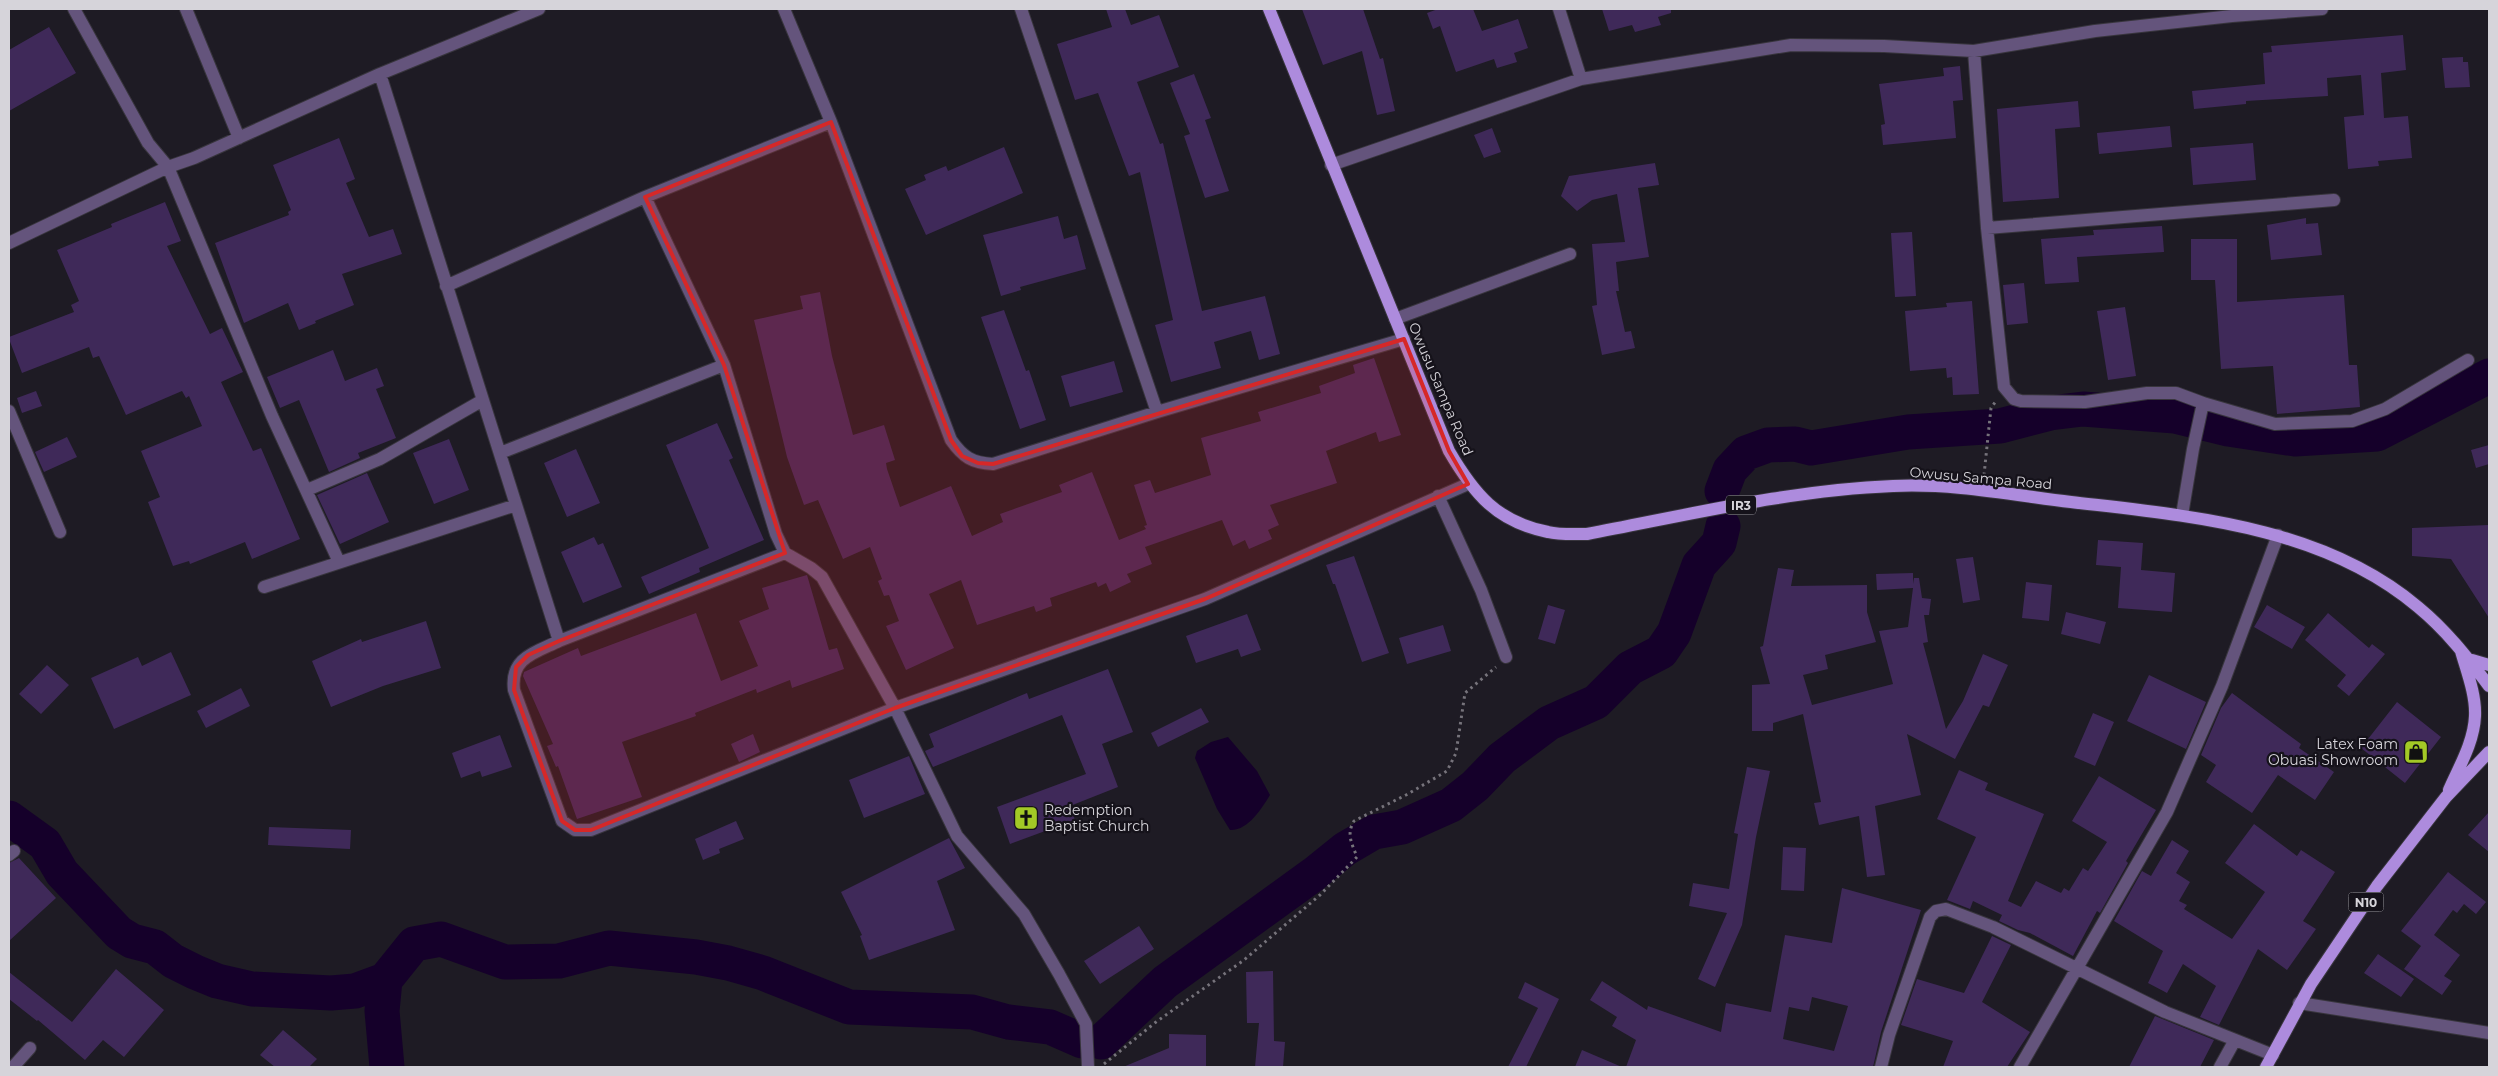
<svg xmlns="http://www.w3.org/2000/svg" width="2498" height="1076" viewBox="0 0 2498 1076" font-family="Montserrat,sans-serif">
	<style>
		.water { fill: #15002a }
		.lines { fill: none; stroke-linecap: round; stroke-linejoin: round }
		.river { stroke: #15002a; stroke-width: 35 }
		.building { fill: #3f2959; fill-rule: evenodd }
		.minor-casing { stroke: #38353d; stroke-width: 14 }
		.major-casing { stroke: #38353d; stroke-width: 14 }
		.path { stroke: #76737b; stroke-width: 3; stroke-dasharray: 2.5 4; stroke-linecap: butt }
		.minor { stroke: #64547c; stroke-width: 12 }
		.major { stroke: #ad8bdd; stroke-width: 12 }
		.marked { fill: #d62828; fill-opacity: 0.2; stroke: #d62828; stroke-width: 4; stroke-linejoin: round }
		.labels { text-anchor: middle; dominant-baseline: central; stroke-width: 4.5; stroke-linejoin: round; paint-order: stroke }
		.shield { fill: #15121a; stroke: #9c9aa0; stroke-width: 1 }
		.shield-label { font-size: 12px; font-weight: bold; fill: #d6d4da }
		.street-label { font-size: 14px; fill: #d6d4da; stroke: #15121a }
		.poi-label { font-size: 14px; fill: #d6d4da; stroke: #15121a; text-anchor: end }
	</style>
	<rect width="100%" height="100%" fill="#1e1b24"/>
	<path class="water" d="M 1228,737 L 1257,771 L 1270,795 C 1262,808 1248,831 1230,830 L 1217,809 L 1195,758 L 1197,751 L 1211,742 Z"/>
	<g class="lines">
		<path class="river" d="M 1722,491 L 1730,470 L 1746,453 L 1768,445 L 1795,444 L 1811,448 L 1908,432 L 2000,426 L 2050,413 L 2083,409 L 2175,416 L 2228,429 L 2295,439 L 2377,434 L 2489,376
			M 9,818 L 45,844 L 62,873 L 119,933 L 132,941 L 155,947 L 173,961 L 195,972 L 217,981 L 252,989 L 331,993 L 355,991 L 385,980
			M 1101,1042 L 1165,982 L 1314,874 L 1345,849 L 1374,832 L 1402,827 L 1451,805 L 1475,786 L 1502,758 L 1549,723 L 1596,702 L 1630,668 L 1661,652 L 1674,633 L 1699,565 L 1719,543 L 1723,526
			M 387,1067 L 382,1011 L 385,980 L 414,944 L 441,939 L 505,962 L 559,961 L 609,948 L 696,957 L 728,963 L 763,973 L 849,1007 L 972,1012 L 1008,1022 L 1050,1027 L 1082,1041"/>
	</g>
	<path class="building" d="M 1106,9 L 1125,9 L 1131,25 L 1159,15 L 1179,67 L 1137,82 L 1160,144 L 1163,143 L 1202,311 L 1265,296 L 1280,354 L 1259,360 L 1251,331 L 1214,342 L 1221,368 L 1171,382 L 1155,325 L 1173,320 L 1140,172 L 1129,176 L 1098,93 L 1075,100 L 1057,44 L 1112,27 Z
		M 1302,9 L 1363,9 L 1380,59 L 1383,58 L 1395,111 L 1377,115 L 1362,51 L 1323,65 Z
		M 1438,9 L 1473,9 L 1482,31 L 1518,19 L 1528,48 L 1514,53 L 1517,62 L 1497,68 L 1494,59 L 1456,72 L 1440,26 L 1433,29 L 1427,13 Z
		M 1602,9 L 1671,9 L 1671,13 L 1658,17 L 1661,25 L 1635,32 L 1632,25 L 1609,31 Z
		M 49,27 L 76,73 L 9,111 L 9,50 Z
		M 2403,35 L 2406,70 L 2381,73 L 2384,118 L 2408,116 L 2412,158 L 2378,161 L 2379,166 L 2348,169 L 2344,117 L 2364,115 L 2361,75 L 2327,78 L 2328,96 L 2246,101 L 2246,104 L 2194,109 L 2192,91 L 2265,84 L 2263,53 L 2272,52 L 2271,46 Z
		M 2463,57 L 2463,62 L 2468,62 L 2470,87 L 2445,88 L 2442,58 Z
		M 1960,66 L 1963,100 L 1953,101 L 1956,138 L 1883,145 L 1881,125 L 1885,124 L 1879,84 L 1944,76 L 1943,68 Z
		M 1194,74 L 1211,118 L 1205,120 L 1229,191 L 1205,198 L 1184,136 L 1190,134 L 1170,83 Z
		M 2078,101 L 2080,127 L 2055,129 L 2059,198 L 2003,202 L 1997,109 Z
		M 2170,126 L 2172,147 L 2099,154 L 2097,133 Z
		M 1492,128 L 1501,152 L 1484,158 L 1474,135 Z
		M 339,138 L 355,179 L 346,183 L 369,237 L 393,229 L 402,254 L 342,274 L 354,305 L 315,321 L 316,323 L 299,330 L 288,303 L 244,323 L 215,243 L 289,215 L 288,212 L 291,210 L 273,165 Z
		M 2253,143 L 2256,180 L 2193,185 L 2190,148 Z
		M 1004,147 L 1023,193 L 926,235 L 905,189 L 926,180 L 924,175 L 946,166 L 948,171 Z
		M 1655,163 L 1659,185 L 1638,188 L 1649,257 L 1616,262 L 1619,291 L 1616,291 L 1625,332 L 1631,331 L 1635,348 L 1602,355 L 1592,306 L 1597,305 L 1592,244 L 1625,242 L 1617,194 L 1592,200 L 1577,211 L 1561,196 L 1569,176 Z
		M 165,202 L 181,241 L 167,246 L 210,334 L 222,328 L 243,372 L 221,382 L 253,451 L 261,448 L 300,539 L 252,559 L 245,542 L 190,564 L 189,561 L 173,566 L 148,502 L 160,497 L 141,451 L 202,426 L 189,396 L 186,398 L 182,391 L 126,415 L 99,356 L 93,358 L 89,347 L 22,373 L 9,339 L 9,337 L 74,312 L 71,305 L 79,301 L 57,250 L 112,227 L 111,224 Z
		M 1058,216 L 1064,239 L 1077,235 L 1086,269 L 1020,287 L 1021,290 L 1001,296 L 983,235 Z
		M 2306,218 L 2306,224 L 2318,223 L 2322,255 L 2271,260 L 2267,225 Z
		M 2162,226 L 2164,252 L 2077,257 L 2079,282 L 2045,284 L 2041,239 L 2094,235 L 2093,230 Z
		M 1912,232 L 1916,296 L 1895,297 L 1891,233 Z
		M 2191,239 L 2237,239 L 2237,302 L 2344,295 L 2349,365 L 2357,365 L 2360,407 L 2277,414 L 2273,366 L 2221,369 L 2215,280 L 2191,280 Z
		M 2024,283 L 2028,323 L 2007,325 L 2003,285 Z
		M 820,292 L 832,356 L 853,435 L 884,425 L 895,460 L 886,463 L 887,469 L 900,507 L 951,486 L 972,536 L 1003,522 L 1000,514 L 1062,492 L 1059,485 L 1092,472 L 1119,540 L 1146,529 L 1144,526 L 1147,525 L 1134,485 L 1150,480 L 1155,493 L 1211,475 L 1201,438 L 1261,421 L 1258,412 L 1321,393 L 1319,386 L 1355,373 L 1353,365 L 1374,358 L 1401,435 L 1379,442 L 1376,432 L 1326,451 L 1337,483 L 1270,505 L 1279,525 L 1268,530 L 1272,539 L 1249,549 L 1245,540 L 1233,546 L 1222,520 L 1145,547 L 1152,564 L 1127,574 L 1131,582 L 1110,592 L 1106,583 L 1098,587 L 1096,582 L 1050,598 L 1052,606 L 1036,612 L 1034,606 L 977,625 L 961,580 L 929,594 L 954,648 L 906,670 L 886,626 L 899,621 L 889,595 L 884,596 L 878,581 L 882,579 L 870,547 L 843,559 L 818,500 L 804,505 L 787,457 L 754,320 L 803,309 L 800,296 Z
		M 1972,301 L 1979,394 L 1953,395 L 1952,377 L 1947,378 L 1946,368 L 1910,371 L 1905,311 L 1947,307 L 1946,303 Z
		M 2125,307 L 2136,376 L 2108,380 L 2097,311 Z
		M 1004,310 L 1026,371 L 1029,370 L 1046,420 L 1020,429 L 981,317 Z
		M 333,350 L 345,381 L 377,368 L 384,386 L 376,389 L 396,438 L 358,453 L 360,458 L 329,472 L 299,400 L 280,408 L 267,377 Z
		M 1114,361 L 1123,392 L 1070,407 L 1061,376 Z
		M 36,391 L 42,406 L 22,413 L 17,398 Z
		M 717,423 L 733,458 L 729,460 L 764,540 L 699,568 L 700,572 L 649,594 L 641,577 L 709,548 L 666,445 Z
		M 67,437 L 77,457 L 44,472 L 35,452 Z
		M 449,439 L 469,490 L 434,504 L 413,453 Z
		M 2489,445 L 2489,464 L 2476,468 L 2471,450 Z
		M 576,449 L 600,503 L 567,517 L 544,463 Z
		M 367,473 L 389,522 L 340,544 L 317,495 Z
		M 2489,525 L 2489,618 L 2451,559 L 2412,556 L 2412,528 Z
		M 594,537 L 598,545 L 603,543 L 622,587 L 583,603 L 561,552 Z
		M 2098,540 L 2143,543 L 2141,570 L 2175,573 L 2172,612 L 2118,608 L 2121,567 L 2096,565 Z
		M 1354,556 L 1389,653 L 1362,662 L 1335,584 L 1333,584 L 1326,565 Z
		M 1973,557 L 1980,600 L 1963,603 L 1956,559 Z
		M 1778,568 L 1794,570 L 1791,586 L 1867,585 L 1867,612 L 1876,642 L 1825,655 L 1828,669 L 1803,675 L 1812,705 L 1893,684 L 1879,631 L 1908,627 L 1913,588 L 1877,590 L 1876,574 L 1913,573 L 1913,584 L 1914,578 L 1919,578 L 1922,598 L 1931,599 L 1929,615 L 1924,615 L 1928,642 L 1923,643 L 1946,729 L 1963,701 L 1983,654 L 2008,665 L 1989,707 L 1983,705 L 1955,759 L 1907,734 L 1921,795 L 1875,806 L 1885,875 L 1867,877 L 1859,816 L 1819,825 L 1814,803 L 1821,802 L 1803,714 L 1773,723 L 1773,731 L 1752,731 L 1752,685 L 1770,684 L 1760,647 L 1763,646 Z
		M 807,575 L 829,650 L 837,648 L 844,669 L 792,688 L 790,680 L 757,693 L 756,689 L 695,713 L 696,716 L 622,742 L 642,797 L 577,819 L 558,766 L 556,767 L 547,746 L 553,744 L 523,676 L 524,672 L 578,648 L 581,656 L 696,613 L 721,681 L 758,666 L 739,621 L 769,609 L 762,588 Z
		M 2026,582 L 2052,585 L 2049,621 L 2022,618 Z
		M 1548,605 L 1565,610 L 1555,644 L 1538,639 Z
		M 2267,605 L 2305,627 L 2292,649 L 2254,627 Z
		M 2066,612 L 2106,622 L 2100,644 L 2061,634 Z
		M 2328,613 L 2369,648 L 2372,644 L 2385,654 L 2349,696 L 2337,686 L 2346,675 L 2305,640 Z
		M 1247,614 L 1261,650 L 1241,657 L 1238,649 L 1196,663 L 1186,636 Z
		M 426,621 L 441,668 L 383,686 L 331,707 L 312,661 L 361,639 L 362,642 Z
		M 1443,625 L 1451,651 L 1407,664 L 1399,638 Z
		M 171,652 L 191,695 L 114,729 L 91,678 L 138,657 L 142,666 Z
		M 47,665 L 69,685 L 41,714 L 19,694 Z
		M 1108,669 L 1133,732 L 1102,744 L 1118,787 L 1070,806 L 1075,820 L 1010,844 L 997,807 L 1086,774 L 1062,715 L 933,767 L 925,751 L 934,747 L 929,734 L 1027,693 L 1029,699 Z
		M 2149,675 L 2206,702 L 2186,749 L 2127,721 Z
		M 241,688 L 250,706 L 206,728 L 197,711 Z
		M 2232,693 L 2301,744 L 2299,748 L 2334,772 L 2315,800 L 2278,775 L 2252,813 L 2206,782 L 2216,765 L 2201,755 L 2221,708 Z
		M 2397,702 L 2441,737 L 2405,783 L 2361,748 Z
		M 1201,708 L 1209,722 L 1158,747 L 1151,733 Z
		M 2093,713 L 2114,722 L 2095,766 L 2074,757 Z
		M 753,734 L 760,752 L 739,762 L 731,744 Z
		M 500,735 L 512,767 L 482,777 L 480,771 L 461,778 L 452,753 Z
		M 909,756 L 925,794 L 864,818 L 849,780 Z
		M 1747,767 L 1770,771 L 1756,837 L 1742,925 L 1715,987 L 1698,979 L 1727,913 L 1689,906 L 1693,883 L 1729,889 L 1738,834 L 1734,833 Z
		M 1959,770 L 1988,783 L 1985,790 L 2044,814 L 2008,901 L 2021,907 L 2036,881 L 2061,893 L 2064,888 L 2069,891 L 2083,868 L 2088,871 L 2107,842 L 2072,821 L 2099,776 L 2156,810 L 2126,861 L 2128,863 L 2100,913 L 2097,911 L 2073,956 L 2030,933 L 2018,930 L 1999,921 L 2002,915 L 1973,901 L 1970,909 L 1947,900 L 1976,837 L 1937,819 Z
		M 2489,812 L 2489,852 L 2468,835 Z
		M 736,821 L 744,839 L 719,849 L 720,853 L 703,860 L 695,839 Z
		M 2254,824 L 2297,856 L 2301,850 L 2335,872 L 2303,921 L 2316,929 L 2287,970 L 2258,949 L 2219,1025 L 2200,1017 L 2216,986 L 2183,964 L 2167,993 L 2148,983 L 2163,951 L 2114,921 L 2142,871 L 2151,876 L 2172,840 L 2189,851 L 2176,873 L 2190,882 L 2179,901 L 2187,905 L 2184,909 L 2232,939 L 2265,892 L 2225,863 Z
		M 269,827 L 351,830 L 350,849 L 268,845 Z
		M 949,838 L 965,868 L 937,881 L 955,930 L 869,960 L 860,936 L 862,935 L 841,892 Z
		M 1783,847 L 1806,848 L 1804,891 L 1781,890 Z
		M 19,858 L 56,898 L 9,941 L 9,863 Z
		M 2448,872 L 2486,902 L 2476,914 L 2464,904 L 2457,913 L 2453,910 L 2434,935 L 2460,955 L 2444,976 L 2452,981 L 2442,995 L 2404,969 L 2421,946 L 2401,931 Z
		M 1842,888 L 1921,910 L 1881,1032 L 1873,1067 L 1626,1067 L 1636,1040 L 1612,1026 L 1617,1017 L 1590,1000 L 1602,981 L 1647,1010 L 1648,1006 L 1721,1032 L 1726,1003 L 1771,1012 L 1785,935 L 1832,943 ZM 1812,997 L 1848,1006 L 1834,1051 L 1783,1039 L 1789,1007 L 1809,1011 Z
		M 1139,926 L 1154,949 L 1100,984 L 1084,961 Z
		M 1992,936 L 2011,945 L 1982,1002 L 2030,1032 L 2007,1067 L 1943,1067 L 1953,1041 L 1901,1025 L 1917,979 L 1964,993 Z
		M 2378,954 L 2414,979 L 2401,997 L 2364,973 Z
		M 116,969 L 164,1010 L 124,1057 L 103,1040 L 85,1060 L 38,1020 L 37,1021 L 9,999 L 9,972 L 72,1022 Z
		M 1273,971 L 1274,1041 L 1285,1042 L 1283,1067 L 1255,1067 L 1259,1023 L 1247,1023 L 1246,972 Z
		M 1525,982 L 1559,999 L 1526,1067 L 1508,1067 L 1538,1008 L 1518,998 Z
		M 2155,1016 L 2214,1040 L 2200,1067 L 2129,1067 Z
		M 283,1030 L 317,1059 L 309,1067 L 275,1067 L 260,1055 Z
		M 1169,1034 L 1206,1035 L 1206,1067 L 1123,1067 L 1169,1048 Z
		M 1582,1050 L 1622,1067 L 1575,1067 Z"/>
	<g class="lines">
		<defs>
			<path id="minor" d="M 74,9 L 148,143 L 168,167 L 272,416 L 339,562
				M 186,9 L 239,138
				M 784,9 L 831,122 L 951,440 C 963,457 972,463 993,464 L 1157,412 L 1404,339
				M 1021,9 L 1157,412
				M 1559,9 L 1581,79
				M 1974,51 L 1987,228 L 2004,387 L 2014,399 L 2021,401 L 2085,402 L 2147,393 L 2176,393 L 2203,403 L 2193,449 L 2182,515
				M 380,74 L 559,641
				M 1331,165 L 1581,79 L 1791,45 L 1884,46 L 1974,51 L 2095,31 L 2232,16 L 2322,9
				M 645,197 L 724,365 L 776,534 L 785,553 L 811,568 L 822,577 L 895,708 L 957,836 L 1024,914 L 1059,974 L 1086,1024 L 1088,1067
				M 1987,228 L 2334,200
				M 9,243 L 168,167 L 194,158 L 380,74 L 539,9
				M 446,286 L 645,197 L 831,122
				M 1395,319 L 1570,254
				M 2203,403 L 2275,424 L 2352,421 L 2385,409 L 2468,360
				M 9,411 L 60,532
				M 500,453 L 724,365
				M 307,490 L 380,459 L 483,400
				M 1438,496 L 1481,590 L 1506,657
				M 785,553 L 559,641 C 534,653 510,658 514,690 L 562,821 L 575,830 L 591,830 L 895,708 L 1205,599 L 1468,484
				M 264,587 L 516,505
				M 9,855 L 14,851
				M 2299,1003 L 2489,1033
				M 13,1067 L 30,1048
				M 1881,1067 L 1889,1035 L 1930,917 L 1936,911 L 1946,909 L 1993,927 L 2165,1012 L 2273,1055
				M 2020,1067 L 2167,812 L 2222,686 L 2278,535
				M 2220,1067 L 2235,1040"/>
			<path id="major" d="M 1269,9 L 1449,451 C 1474,494 1497,522 1548,532 C 1560,535 1575,534 1587,534 C 1688,515 1790,490 1893,486 C 1952,483 2013,495 2071,502 C 2190,516 2322,526 2418,607 C 2446,630 2467,657 2489,686
				M 2472,660 L 2489,665
				M 2449,790 C 2459,767 2474,742 2475,716 C 2476,695 2467,672 2461,651
				M 2266,1067 L 2311,984 L 2377,886 L 2446,797 L 2489,752"/>
		</defs>
		<use href="#minor" class="minor-casing"/>
		<use href="#major" class="major-casing"/>
		<path class="path" d="M 1984,475 L 1991,408 L 1996,401
			M 1104,1064 L 1156,1022 L 1244,960 L 1320,895 L 1357,857 C 1352,844 1346,834 1354,821 L 1406,795 L 1447,771 L 1456,753 L 1465,693 L 1496,667"/>
		<use href="#minor" class="minor"/>
		<use href="#major" class="major"/>
	</g>
	<path class="marked" d="M 831,122 L 951,440 L 962,456 L 978,463 L 993,464 L 1404,339 L 1449,451 L 1468,484 L 1205,599 L 895,708 L 591,830 L 575,830 L 562,821 L 514,690 L 516,667 L 528,655 L 559,641 L 785,553 L 724,365 L 645,197 Z"/>
	<defs>
		<symbol id="shop-square" viewBox="-11 -11 22 22"><rect x="-9" y="-9" width="18" height="18" rx="4" fill="#a3c926" stroke="#15121a"/><path d="M-5-2.5h2.3a2.7 3.5 0 0 1 5.4 0H5L5.5 6h-11ZM-1.5-2.5h3a1.5 2.3 0 0 0-3 0Z" fill="#111"/></symbol>
		<symbol id="church-square" viewBox="-11 -11 22 22"><rect x="-9" y="-9" width="18" height="18" rx="4" fill="#a3c926" stroke="#15121a"/><path d="M-1.2-6h2.4v3.5h3.3v2.4h-3.3V6h-2.4V-.1h-3.3v-2.4h3.3Z" fill="#111"/></symbol>
	</defs>
	<g fill-rule="evenodd">
		<use href="#shop-square" x="2402" y="738" width="28" height="28"/>
		<use href="#church-square" x="1012" y="804" width="28" height="28"/>
	</g>
	<g class="labels">
		<g class="shield">
			<rect x="1726" y="495.5" width="30" height="19" rx="4"/>
			<rect x="2348.5" y="892.5" width="35" height="19" rx="4"/>
		</g>
		<g class="shield-label">
			<text x="1741" y="505">IR3</text>
			<text x="2366" y="902">N10</text>
		</g>
		<g class="street-label">
			<text transform="translate(1441 389) rotate(67)">Owusu Sampa Road</text>
			<text transform="translate(1981 478) rotate(5)">Owusu Sampa Road</text>
		</g>
		<g class="poi-label">
			<text x="2398" y="744">Latex Foam<tspan x="2398" dy="16">Obuasi Showroom</tspan></text>
			<text x="1044" y="810" text-anchor="start">Redemption<tspan x="1044" dy="16">Baptist Church</tspan></text>
		</g>
	</g>
	<rect width="2498" height="1076" fill="none" stroke="#d6d4da" stroke-width="20"/>
</svg>
